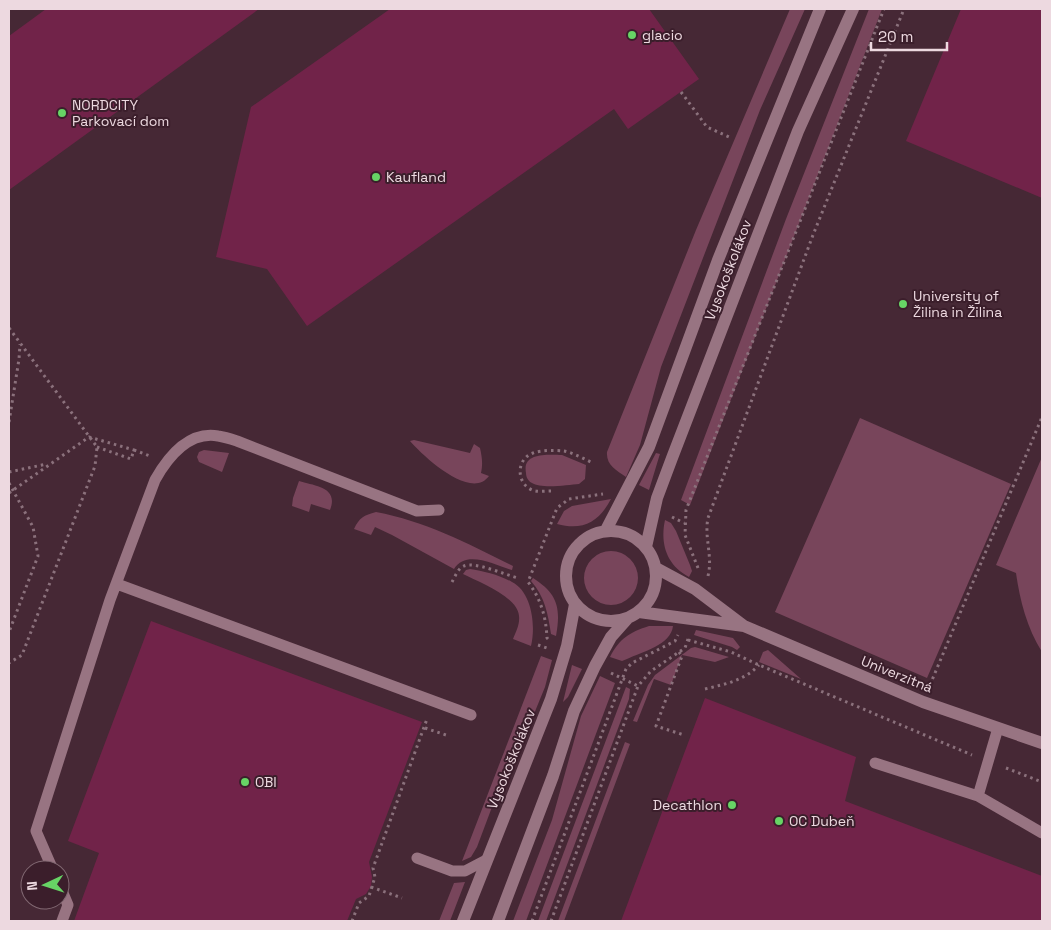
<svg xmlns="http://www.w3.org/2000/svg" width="1051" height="930" viewBox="0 0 1051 930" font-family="'Space Grotesk',sans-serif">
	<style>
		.green { fill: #78455b }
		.building { fill: #712349 }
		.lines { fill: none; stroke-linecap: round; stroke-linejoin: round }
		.path { stroke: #8b717c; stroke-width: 3; stroke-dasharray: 2.5 4; stroke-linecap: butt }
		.lane { stroke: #987482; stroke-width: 11 }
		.street { stroke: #987482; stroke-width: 12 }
		.poi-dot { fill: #67d465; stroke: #3b1e2b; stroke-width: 2 }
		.labels { text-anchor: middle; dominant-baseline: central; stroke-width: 4; stroke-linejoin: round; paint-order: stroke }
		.poi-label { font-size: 14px; fill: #edd9e0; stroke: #3b1e2b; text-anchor: start }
		.street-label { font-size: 14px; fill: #edd9e0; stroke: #3b1e2b }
	</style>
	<rect width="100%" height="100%" fill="#462835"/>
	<path class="green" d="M 790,9 L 805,9 L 760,110 L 661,367 L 640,445 L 626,477 C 616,470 606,465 607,452 L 696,230 Z
		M 869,9 L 882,9 L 690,505 L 681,500 L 786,219 Z
		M 860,418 L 1011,484 L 927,678 L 775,612 Z
		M 414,440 L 470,453 L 474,444 L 480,448 C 482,457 483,464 481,473 L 489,476 C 471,501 423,456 410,441 Z
		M 204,450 L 229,453 L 222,472 L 199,462 L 197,457 L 199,452 Z
		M 656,453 L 660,454 L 659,457 L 649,490 L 639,485 Z
		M 562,455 L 586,465 L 585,479 L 579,484 C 568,485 541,489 532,483 C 528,481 526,477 526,473 C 522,452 548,455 562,455 Z
		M 1042,457 L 1042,652 C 1027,628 1020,601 1016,573 L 996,565 Z
		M 299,481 C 315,486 339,487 330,510 L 311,504 L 309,512 L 292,506 L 293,498 Z
		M 611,499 C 599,522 583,531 557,524 L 564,511 L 572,506 Z
		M 376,512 C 425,521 469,544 513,566 L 512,570 C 495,565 466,549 454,569 L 392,535 L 375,527 L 371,535 L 354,529 C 359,518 364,515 376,512 Z
		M 665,520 L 671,523 L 676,531 L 690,565 L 692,571 L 689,577 C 666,565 660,543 665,520 Z
		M584 578a27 27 0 1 1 54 0a27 27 0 1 1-54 0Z
		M 470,569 C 483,571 500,575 512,582 C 532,592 536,626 531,646 L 513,639 C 516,632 520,624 519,616 C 518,597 479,582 463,574 L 466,570 Z
		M 533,578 C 558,594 561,608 556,636 L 551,634 C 548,614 545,597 531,581 Z
		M 649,626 L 673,626 C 671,645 642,652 627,659 L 622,661 L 610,657 C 619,639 630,632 649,626 Z
		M 696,630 L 733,638 L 740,647 L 737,650 L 732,647 L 694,635 Z
		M 695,647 L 729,657 L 715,662 L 682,655 L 671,685 L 654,679 L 637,722 L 633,721 L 648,685 L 655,675 L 691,648 Z
		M 768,650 L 801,679 L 759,662 L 763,652 Z
		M 541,656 L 552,660 L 545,687 L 527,731 L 498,791 L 477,847 L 471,857 L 462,861 Z
		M 572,665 L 582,669 L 568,697 L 563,702 Z
		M 600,676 L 615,683 L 526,921 L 513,921 L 552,820 L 581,716 Z
		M 626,687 L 630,689 L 629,699 L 546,921 L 538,921 Z
		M 625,742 L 630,744 L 564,921 L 558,921 Z
		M 465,882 L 450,921 L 439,921 L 454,883 Z"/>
	<path class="building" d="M 46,9 L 259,9 L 9,190 L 9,36 Z
		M 390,9 L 649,9 L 699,79 L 628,129 L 614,109 L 307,326 L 267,269 L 216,257 L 251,107 Z
		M 961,9 L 1042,9 L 1042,198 L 906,141 Z
		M 151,621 L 422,722 L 369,862 L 372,877 L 371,886 L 366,894 L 356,899 L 347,921 L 74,921 L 99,853 L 68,841 Z
		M 705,698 L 856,757 L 845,801 L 1042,876 L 1042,921 L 621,921 Z"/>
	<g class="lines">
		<path class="path" d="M 681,92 L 707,127 L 729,137
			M 9,328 L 97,447 L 95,466 L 22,655 L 9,663
			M 9,422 L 19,359 L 20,344
			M 97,447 L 131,459 L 134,450 L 150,456
			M 9,472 L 47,464
			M 9,483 L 33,527 L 38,556 L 9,632
			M 551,491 C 545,491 537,492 532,490 C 516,483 516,459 533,453 C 541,450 556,450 564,451 C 574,453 584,459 593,463
			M 9,493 L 89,437 L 134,450
			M 672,517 L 684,523
			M 698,568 L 685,535 L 686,510 L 884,9
			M 708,576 C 713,556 704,538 708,518 L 813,235 L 904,9
			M 452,582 C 455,577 458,568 464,566 C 474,561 506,575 518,578
			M 548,639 L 547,638 C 546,617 541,599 528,582 L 557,508 L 569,499 L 603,494
			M 688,640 L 731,652 L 759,665 L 972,755
			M 538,645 L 547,648
			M 679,652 L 682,656 L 656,726 L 684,735
			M 611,673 L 638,686
			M 930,685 L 1042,417
			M 705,689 C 725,684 744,681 759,665
			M 425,728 L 446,735
			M 1006,768 L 1042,782
			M 371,887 L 402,898
			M 352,921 L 359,903 L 369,896 L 375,877 L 373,868 L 427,719
			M 532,921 L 626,669 L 632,663 L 675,641 L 678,635
			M 551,921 L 638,686 L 651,671 L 685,648 L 689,636"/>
		<path class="lane" d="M 117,584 L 471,715
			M 875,763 L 978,796 L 1042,833
			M 978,796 L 998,728
			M 417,858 L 452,871 L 465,871 L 486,860
			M 53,870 L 36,831 L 110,600 L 155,480 C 168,457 189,431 218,436 C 225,437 231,439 237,441 L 417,511 L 439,510
			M 60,886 L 68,905 L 62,921"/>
		<path class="street" d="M 606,530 L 649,447 L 718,260 L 820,9
			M566 576a45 45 0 1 1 90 0a45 45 0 1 1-90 0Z
			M 646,547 L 657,498 L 672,458 L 798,131 L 853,9
			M 656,568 L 695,589 L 744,626
			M 639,612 L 744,626 L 923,702 L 1042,743
			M 463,921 L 551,699 L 567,646 L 575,604
			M 498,921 L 553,776 L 574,711 L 595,666 L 611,637 L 627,619"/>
	</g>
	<g class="poi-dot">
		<circle cx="632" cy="35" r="5"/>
		<circle cx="62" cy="113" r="5"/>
		<circle cx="376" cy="177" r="5"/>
		<circle cx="903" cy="304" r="5"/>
		<circle cx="245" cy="782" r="5"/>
		<circle cx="732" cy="805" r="5"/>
		<circle cx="779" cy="821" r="5"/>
	</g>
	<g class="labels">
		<g class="poi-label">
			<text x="642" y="35">glacio</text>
			<text x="72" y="105">NORDCITY<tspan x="72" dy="16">Parkovací dom</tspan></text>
			<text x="386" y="177">Kaufland</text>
			<text x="913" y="296">University of<tspan x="913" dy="16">Žilina in Žilina</tspan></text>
			<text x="255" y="782">OBI</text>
			<text x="722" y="805" text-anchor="end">Decathlon</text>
			<text x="789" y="821">OC Dubeň</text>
		</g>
		<g class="street-label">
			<text transform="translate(728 270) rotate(-69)">Vysokoškolákov</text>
			<text transform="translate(897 674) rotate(22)">Univerzitná</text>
			<text transform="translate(511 759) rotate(-68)">Vysokoškolákov</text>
		</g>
	</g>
	<rect width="1051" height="930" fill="none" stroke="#edd9e0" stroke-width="20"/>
	<g transform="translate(45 885) rotate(266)"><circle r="24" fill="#3b1e2b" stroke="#826973"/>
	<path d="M0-4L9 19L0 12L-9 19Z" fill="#67d465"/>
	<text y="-8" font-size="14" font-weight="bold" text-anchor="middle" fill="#edd9e0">N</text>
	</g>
	<path d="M871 42v8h76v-8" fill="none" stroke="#edd9e0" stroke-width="2.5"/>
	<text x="878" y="42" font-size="15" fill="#edd9e0" stroke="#3b1e2b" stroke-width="4" paint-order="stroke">20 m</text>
</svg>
